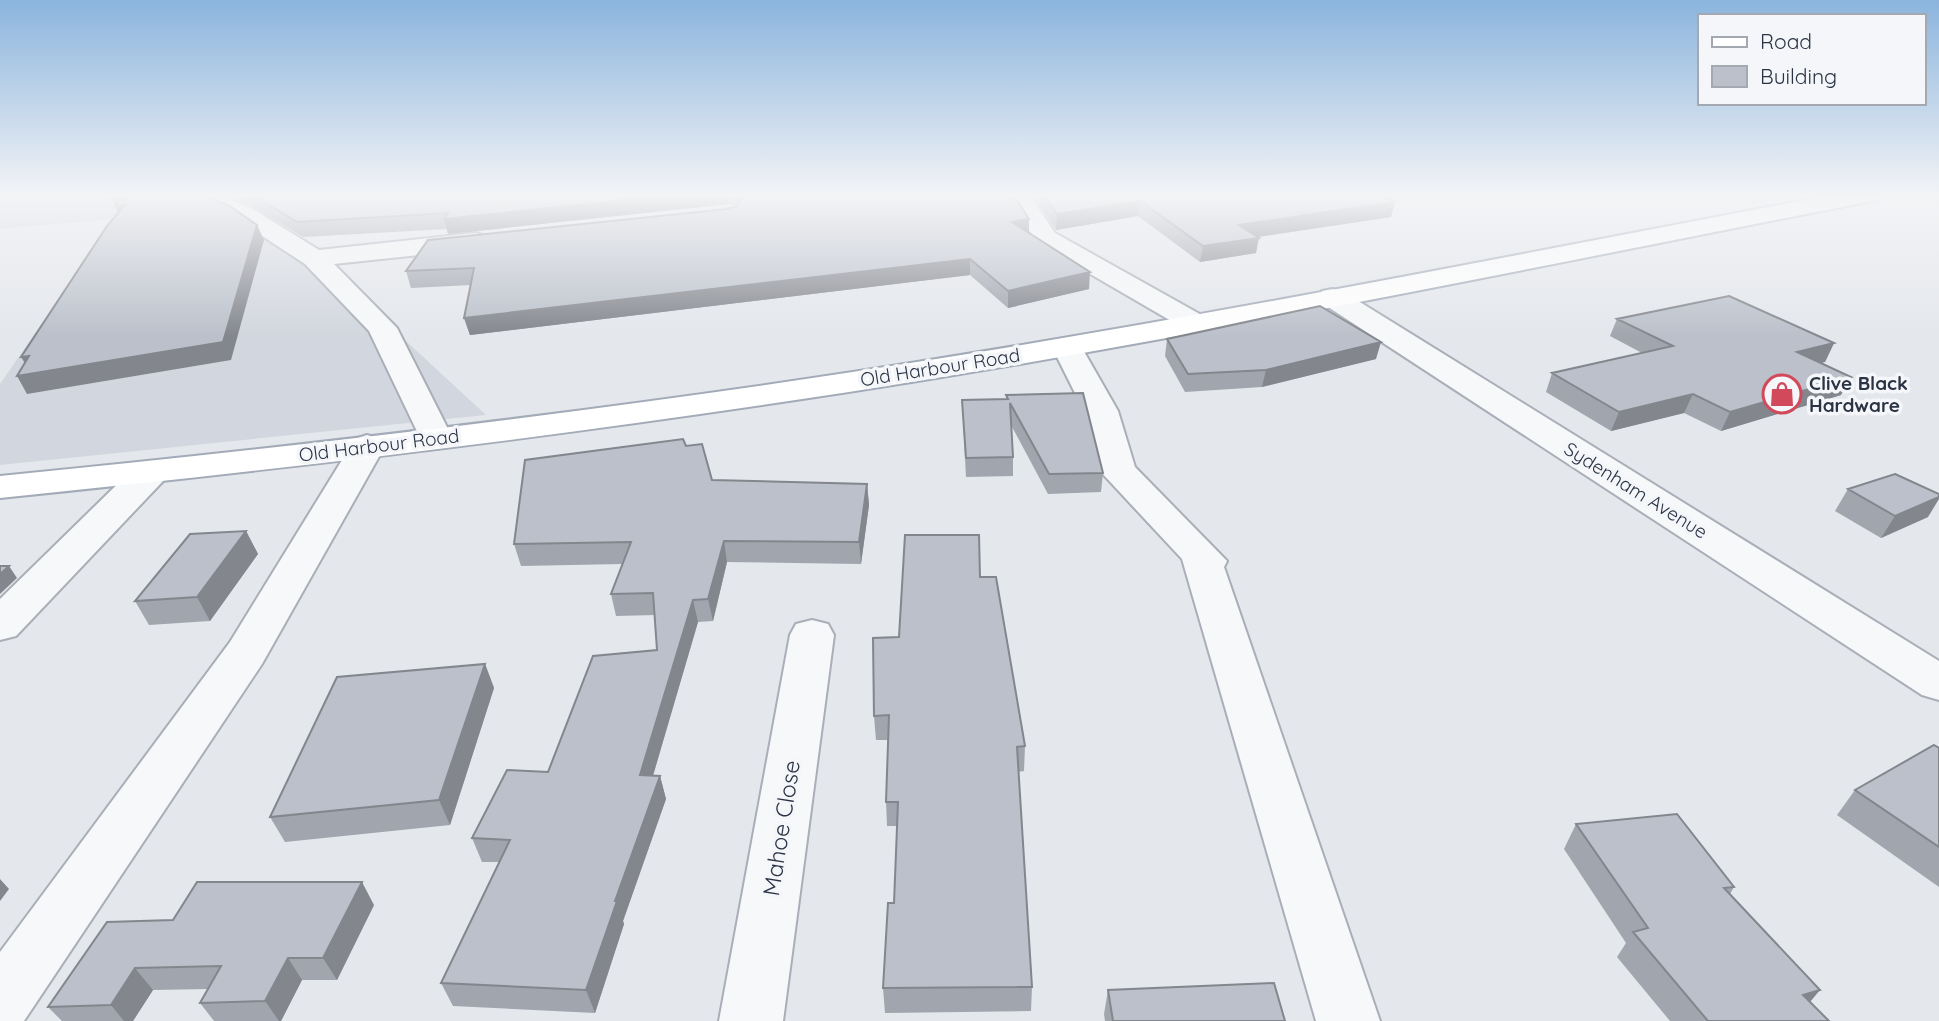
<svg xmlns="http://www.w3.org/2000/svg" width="1939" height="1021" viewBox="0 0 1939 1021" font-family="Quicksand,sans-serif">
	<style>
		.built { fill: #d2d6de }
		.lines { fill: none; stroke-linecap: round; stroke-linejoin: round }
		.street-casing { stroke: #a9aeb7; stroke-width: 4 }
		.primary-casing { stroke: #a3abb8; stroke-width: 4 }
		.street { fill: #f7f8fa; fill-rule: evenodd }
		.primary { fill: #fff; fill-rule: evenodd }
		.wall { fill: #a1a5ae }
		.shaded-wall { fill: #83868d }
		.building { fill: #bbc0ca; stroke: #83868d; stroke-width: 2 }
		.labels { text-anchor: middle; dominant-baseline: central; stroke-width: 7; stroke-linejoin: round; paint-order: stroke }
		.street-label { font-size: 19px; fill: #2b3445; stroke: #f4f6f9 }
		.poi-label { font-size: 19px; font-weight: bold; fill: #2b3445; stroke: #f4f6f9; text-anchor: start }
		.near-street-label { font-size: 23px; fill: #2b3445; stroke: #f4f6f9 }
	</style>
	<rect width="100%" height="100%" fill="#e4e7ec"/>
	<path class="built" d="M 0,194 L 219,194 L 272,217 L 486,415 L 0,465 L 0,384 L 114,219 L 0,229 Z"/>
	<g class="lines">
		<defs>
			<path id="street" d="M 186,194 L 217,194 L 251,208 L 319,250 L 476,233 L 485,236 L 489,241 L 485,246 L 476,249 L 334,264 L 397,328 L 453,439 L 448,446 L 436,449 L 424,446 L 369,331 L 305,264 L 235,218 L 189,199 Z
				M 1007,194 L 1029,194 L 1055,233 L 1205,317 L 1210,323 L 1205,329 L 1195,332 L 1185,329 L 1037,243 Z
				M 1332,289 L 1342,291 L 1939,661 L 1939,700 L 1922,695 L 1322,303 L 1318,297 L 1322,291 Z
				M 1067,338 L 1078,341 L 1118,411 L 1135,467 L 1227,561 L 1224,567 L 1380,1021 L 1316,1021 L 1182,559 L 1100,471 L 1084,411 L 1052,347 L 1056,341 Z
				M 367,435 L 379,439 L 385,446 L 262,664 L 24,1021 L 0,1021 L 0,952 L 230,642 L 355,439 Z
				M 151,461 L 164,464 L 169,472 L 164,480 L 16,636 L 0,640 L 0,599 L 138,464 Z
				M 812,620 L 828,624 L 834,635 L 783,1021 L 719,1021 L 790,635 L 796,624 Z"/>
			<path id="primary" d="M 1836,194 L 1883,194 L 1880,199 L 1872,201 C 1560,262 1249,327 936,378 C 625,429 313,466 0,498 L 0,476 C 313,445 625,409 936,359 C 1237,311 1536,251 1836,194 Z"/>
		</defs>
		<use href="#street" class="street-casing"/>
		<use href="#primary" class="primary-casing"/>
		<use href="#street" class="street"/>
		<use href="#primary" class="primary"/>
	</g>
	<path class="wall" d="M 224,194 L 1013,194 L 1029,219 L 1029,233 L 1089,289 L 1008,308 L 970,275 L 470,335 L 464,318 L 471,285 L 411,288 L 406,271 L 736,206 L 729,204 L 448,234 L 447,229 L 303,237 L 252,206 Z
		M 1032,194 L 1380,194 L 1391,217 L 1258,237 L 1256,253 L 1200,262 L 1138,216 L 1056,230 Z
		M 1617,319 L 1834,343 L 1825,362 L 1820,363 L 1841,395 L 1721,431 L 1684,413 L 1611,431 L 1546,392 L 1552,373 L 1642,353 L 1610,336 Z
		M 1167,339 L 1376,359 L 1262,387 L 1185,392 L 1165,356 Z
		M 1006,395 L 1103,473 L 1101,492 L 1048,494 L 1011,425 L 1013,457 L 1013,476 L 966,477 L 962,400 L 1006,399 Z
		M 686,446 L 712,480 L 867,484 L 869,505 L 861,564 L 727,562 L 713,621 L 698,622 L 653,776 L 660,776 L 666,799 L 623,921 L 624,924 L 595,1013 L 453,1006 L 441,983 L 499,862 L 482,862 L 472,838 L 548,772 L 657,650 L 655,615 L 616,616 L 611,594 L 622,564 L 521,566 L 514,544 Z
		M 1848,489 L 1928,517 L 1881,538 L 1835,511 Z
		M 246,531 L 258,554 L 210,621 L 149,625 L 135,601 Z
		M 980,577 L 1025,746 L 1024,771 L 1018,772 L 1032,987 L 1031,1011 L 885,1013 L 883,988 L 894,903 L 897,826 L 887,826 L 886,802 L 888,740 L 876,740 L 874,716 L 899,637 Z
		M 485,664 L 494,688 L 450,825 L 285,842 L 270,817 Z
		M 1939,748 L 1939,887 L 1837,815 L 1855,790 Z
		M 1576,824 L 1734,887 L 1730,894 L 1810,1002 L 1829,1021 L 1670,1021 L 1617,957 L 1626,943 L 1564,849 Z
		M 374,905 L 337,980 L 302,980 L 281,1021 L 214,1021 L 200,1003 L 208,989 L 153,990 L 133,1021 L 62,1021 L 48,1007 L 173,920 Z
		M 1108,990 L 1285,1021 L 1105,1021 L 1104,1014 Z"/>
	<path class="shaded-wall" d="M 685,194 L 727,194 L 729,204 L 448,234 L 444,219 Z
		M 122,198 L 129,213 L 122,221 L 112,199 Z
		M 1140,201 L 1138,216 L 1056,230 L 1057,214 Z
		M 1395,202 L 1391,217 L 1236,240 L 1239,225 Z
		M 1029,219 L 1029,234 L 1012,222 Z
		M 257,225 L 264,240 L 231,360 L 27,394 L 17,376 L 31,373 L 21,357 Z
		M 1259,238 L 1256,253 L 1200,262 L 1203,246 Z
		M 970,259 L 970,275 L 470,335 L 464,318 Z
		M 1090,272 L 1089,289 L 1008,308 L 1008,291 Z
		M 1381,342 L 1376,359 L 1262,387 L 1266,370 Z
		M 1834,343 L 1825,362 L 1787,371 L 1797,352 Z
		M 1851,377 L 1841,395 L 1721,431 L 1730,412 Z
		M 1693,394 L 1684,413 L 1611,431 L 1619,412 Z
		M 867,484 L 869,505 L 861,564 L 859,542 Z
		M 1939,497 L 1939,499 L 1928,517 L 1881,538 L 1895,516 Z
		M 246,531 L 258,554 L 210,621 L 197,597 Z
		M 724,541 L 727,562 L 713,621 L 708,599 Z
		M 9,566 L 17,578 L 0,594 L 0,574 Z
		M 693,600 L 698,622 L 646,799 L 640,775 Z
		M 485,664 L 494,688 L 450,825 L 439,800 Z
		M 660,776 L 666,799 L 623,921 L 624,924 L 595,1013 L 586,990 L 615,901 Z
		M 0,879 L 9,889 L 0,901 Z
		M 362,882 L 374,905 L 337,980 L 323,958 Z
		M 288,958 L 302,980 L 281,1021 L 279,1021 L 265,1001 Z
		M 135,968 L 153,990 L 133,1021 L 124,1021 L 111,1005 Z
		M 1820,990 L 1800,1014 L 1803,995 Z"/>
	<path class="building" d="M 118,194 L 199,194 L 228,205 L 257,225 L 223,342 L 17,376 L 29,356 L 21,357 L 107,226 L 125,205 L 115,206 L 122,198 L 112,199 Z
		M 251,194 L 685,194 L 444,219 L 448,213 L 297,222 Z
		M 738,194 L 1013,194 L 1029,219 L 1012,222 L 1090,272 L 1008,291 L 970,259 L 464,318 L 474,268 L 406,271 L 428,240 L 727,209 L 737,206 L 741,198 Z
		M 1043,194 L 1380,194 L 1395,202 L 1239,225 L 1259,238 L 1203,246 L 1140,201 L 1057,214 Z
		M 1729,296 L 1834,343 L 1797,352 L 1851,377 L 1730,412 L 1693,394 L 1619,412 L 1552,373 L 1673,346 L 1617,319 Z
		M 1320,306 L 1381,342 L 1266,370 L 1188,374 L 1167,339 Z
		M 1083,393 L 1103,473 L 1049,474 L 1010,403 L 1013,457 L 966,458 L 962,400 L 1008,399 L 1006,395 Z
		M 683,439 L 686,446 L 702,444 L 712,480 L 867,484 L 859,542 L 724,541 L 708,599 L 693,600 L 640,775 L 660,776 L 615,901 L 617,901 L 586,990 L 441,983 L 510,840 L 472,838 L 507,770 L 548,772 L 593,656 L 657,650 L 653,593 L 611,594 L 631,542 L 514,544 L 525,460 Z
		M 1895,474 L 1939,494 L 1939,497 L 1895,516 L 1848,489 Z
		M 246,531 L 197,597 L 135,601 L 190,534 Z
		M 905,535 L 979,535 L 980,577 L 996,577 L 1025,746 L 1017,747 L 1032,987 L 883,988 L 888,903 L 894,903 L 898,802 L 886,802 L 889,715 L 874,716 L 873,638 L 899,637 Z
		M 0,566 L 9,566 L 0,574 Z
		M 485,664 L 439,800 L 270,817 L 337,677 Z
		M 1934,745 L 1939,748 L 1939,847 L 1855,790 Z
		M 1677,814 L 1734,887 L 1724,888 L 1820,990 L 1803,995 L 1829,1021 L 1708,1021 L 1633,932 L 1648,928 L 1576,824 Z
		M 197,882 L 362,882 L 323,958 L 288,958 L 265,1001 L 200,1003 L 221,966 L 135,968 L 111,1005 L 48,1007 L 107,922 L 173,920 Z
		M 1274,983 L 1285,1021 L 1113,1021 L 1108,990 Z"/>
	<linearGradient id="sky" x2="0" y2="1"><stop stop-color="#8bb4dd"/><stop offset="0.58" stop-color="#f3f4f6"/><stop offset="1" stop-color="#f3f4f6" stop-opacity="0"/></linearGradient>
	<rect width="1939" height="337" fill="url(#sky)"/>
	<defs>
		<symbol id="shop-ring" viewBox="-11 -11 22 22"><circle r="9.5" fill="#f4f6f9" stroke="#d1495b" stroke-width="1.5"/><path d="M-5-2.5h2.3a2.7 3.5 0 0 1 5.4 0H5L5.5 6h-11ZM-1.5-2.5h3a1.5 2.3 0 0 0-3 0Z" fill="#d1495b"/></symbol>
	</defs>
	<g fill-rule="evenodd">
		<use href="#shop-ring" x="1760" y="372" width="44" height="44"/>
	</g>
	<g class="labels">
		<g class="street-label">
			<text transform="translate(940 367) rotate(-9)">Old Harbour Road</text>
			<text transform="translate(379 445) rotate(-7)">Old Harbour Road</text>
			<text transform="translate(1636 490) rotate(32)">Sydenham Avenue</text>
		</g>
		<g class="poi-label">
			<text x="1809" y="383">Clive Black<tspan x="1809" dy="22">Hardware</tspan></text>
		</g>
		<g class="near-street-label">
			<text transform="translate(781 828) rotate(-81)">Mahoe Close</text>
		</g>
	</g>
	<rect x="1698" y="14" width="228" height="91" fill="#f4f6f9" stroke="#a4a8b1" stroke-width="2"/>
	<rect x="1712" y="37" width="35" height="10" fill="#ffffff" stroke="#a4a8b1" stroke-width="2"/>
	<text x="1760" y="49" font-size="21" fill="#2b3445">Road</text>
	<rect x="1712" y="66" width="35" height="21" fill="#bbc0ca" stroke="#a4a8b1" stroke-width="2"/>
	<text x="1760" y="84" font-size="21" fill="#2b3445">Building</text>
</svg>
